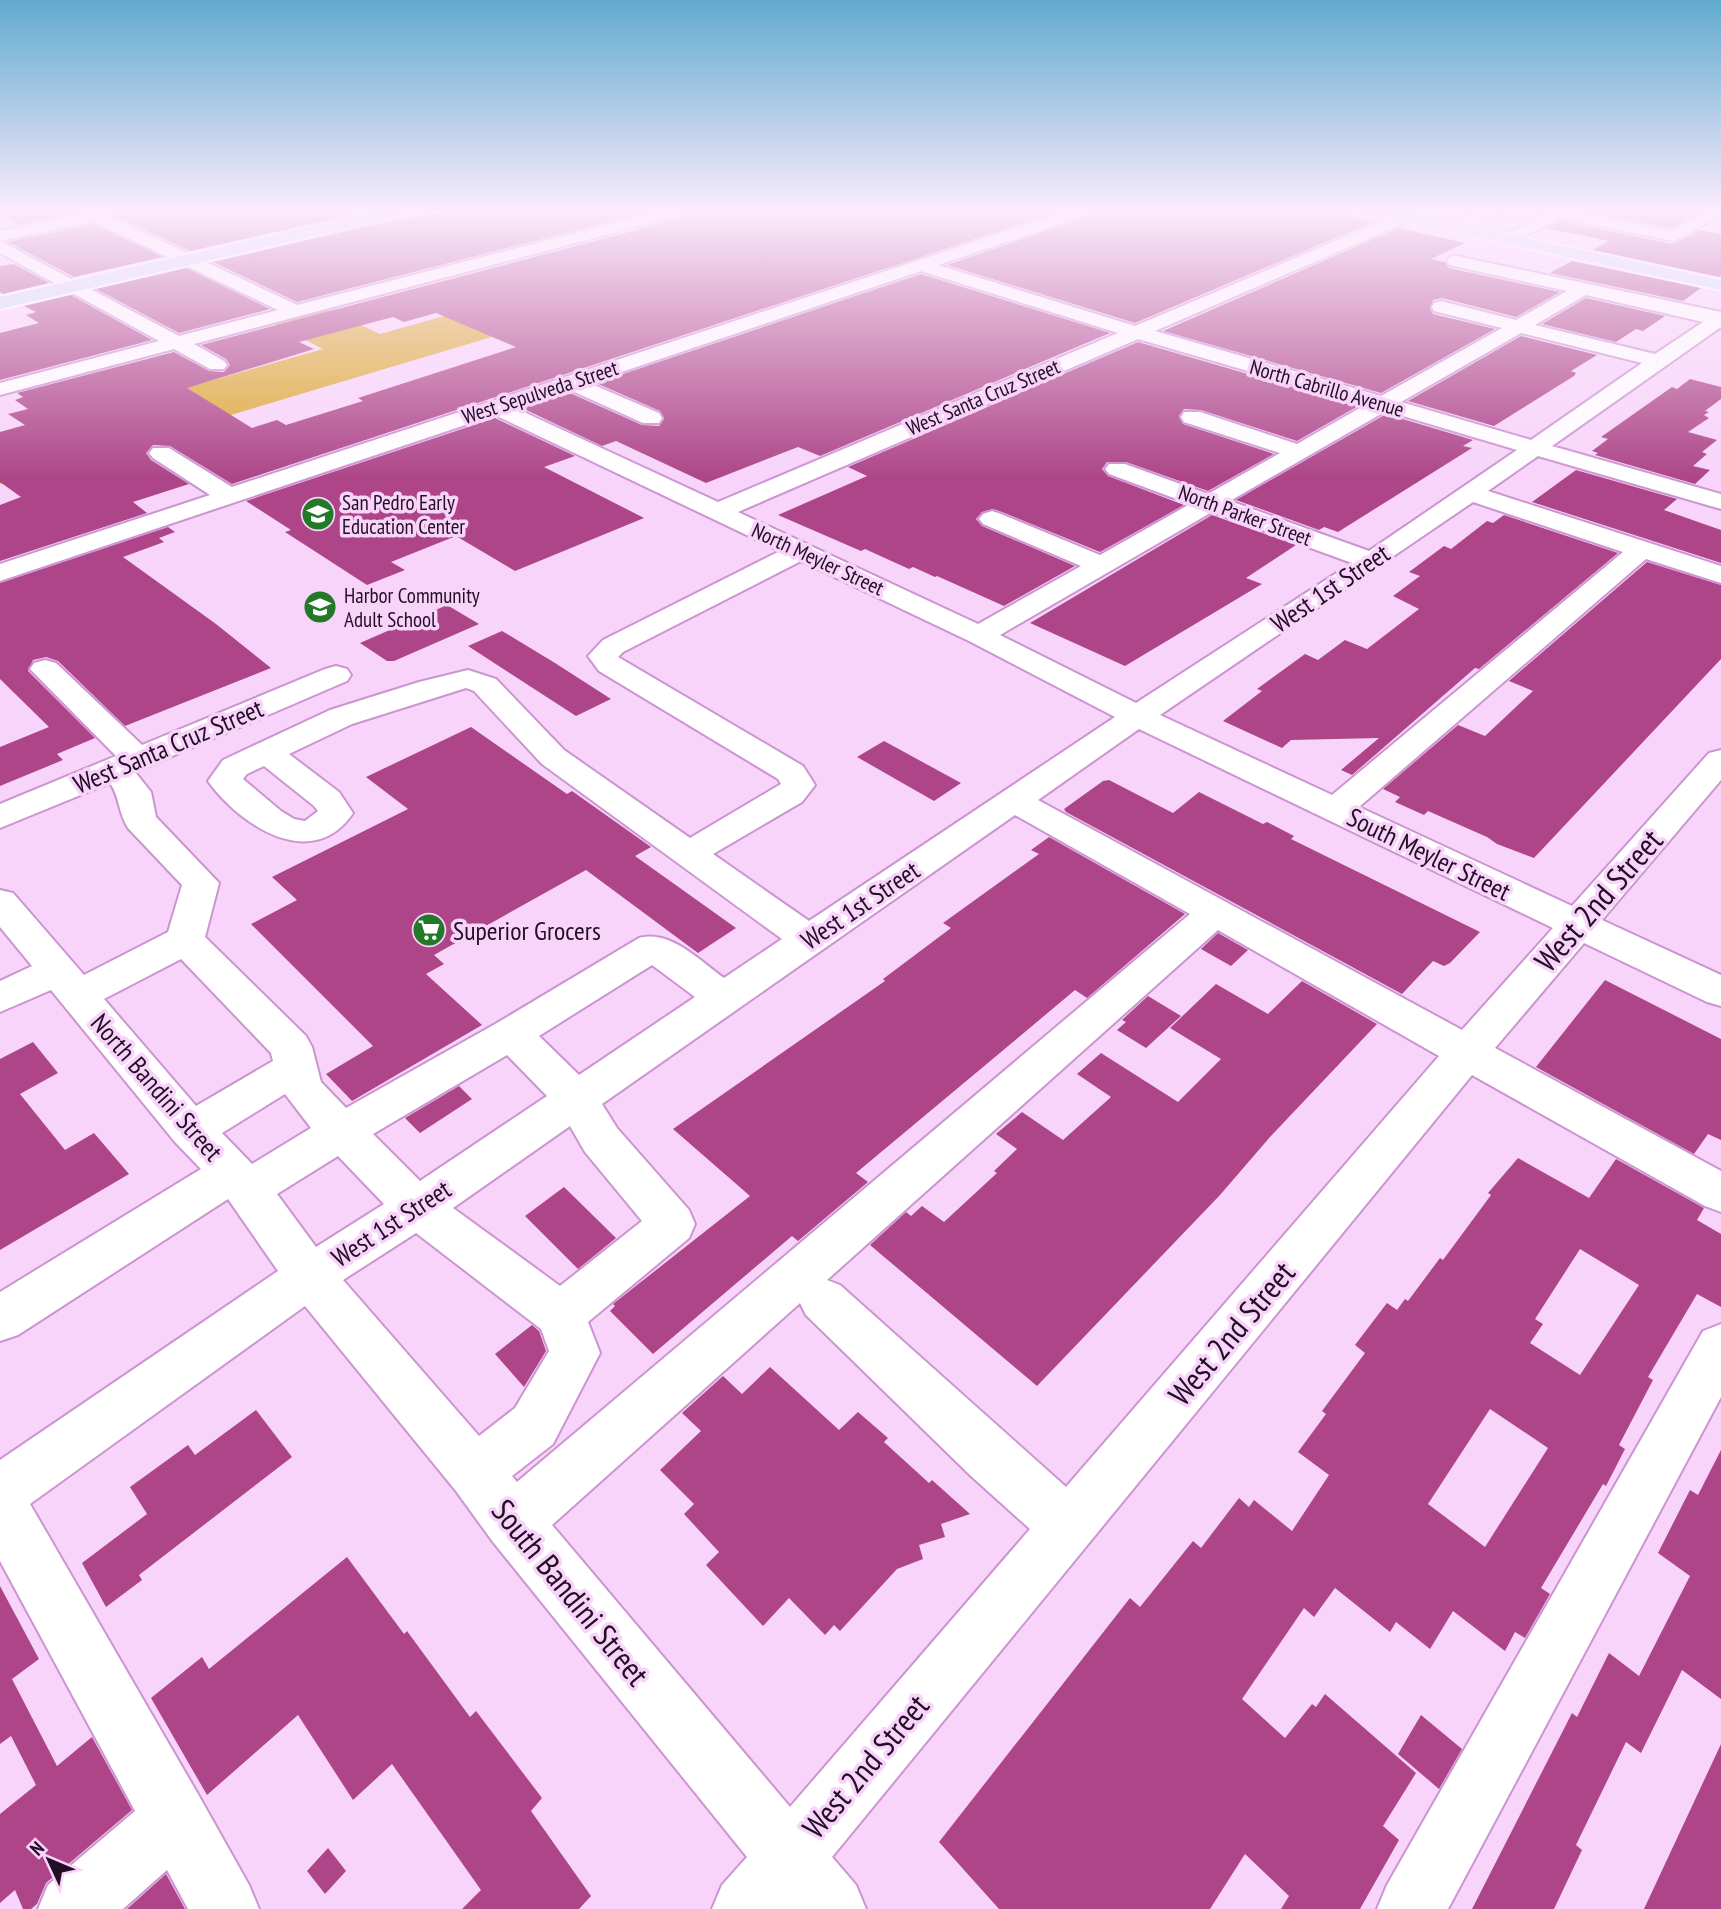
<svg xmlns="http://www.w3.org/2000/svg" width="1721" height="1909" viewBox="0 0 1721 1909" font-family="'PT Sans Narrow',sans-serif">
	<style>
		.green { fill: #dba832 }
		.building { fill: #ad4588; fill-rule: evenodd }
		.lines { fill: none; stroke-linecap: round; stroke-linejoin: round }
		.minor-casing { stroke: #cc94d1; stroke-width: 4 }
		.major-casing { stroke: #fff; stroke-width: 4 }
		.minor { fill: #fff; fill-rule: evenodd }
		.major { fill: #cfddf8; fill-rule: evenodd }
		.labels { text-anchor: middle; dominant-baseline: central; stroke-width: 7; stroke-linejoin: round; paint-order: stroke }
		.far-street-label { font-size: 21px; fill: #230e25; stroke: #f8d4fa }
		.far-poi-label { font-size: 21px; fill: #230e25; stroke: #f8d4fa; text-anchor: start }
		.street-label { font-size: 26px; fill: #230e25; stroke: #f8d4fa }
		.poi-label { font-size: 26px; fill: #230e25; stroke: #f8d4fa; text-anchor: start }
		.near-street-label { font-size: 32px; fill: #230e25; stroke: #f8d4fa }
	</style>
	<rect width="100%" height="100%" fill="#f8d4fa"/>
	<path class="green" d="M 756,212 L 915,212 L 848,233 L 934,259 L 898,271 L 834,252 L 672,283 L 0,484 L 0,454 L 54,425 L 323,349 L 266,320 L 320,306 L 380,334 L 785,220 Z"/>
	<path class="building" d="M 0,212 L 76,212 L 18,225 Z
		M 124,212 L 344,212 L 352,215 L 190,251 L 117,217 Z
		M 447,212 L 647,212 L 297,302 L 213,262 L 376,224 Z
		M 686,212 L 1057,212 L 232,484 L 170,446 L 153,445 L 146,453 L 151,460 L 189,484 L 133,502 L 147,513 L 0,561 L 0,505 L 21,497 L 0,482 L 0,432 L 25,425 L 8,414 L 28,409 L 15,400 L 23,397 L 17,393 L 174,352 L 209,371 L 224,372 L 230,365 L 226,359 L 201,345 L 682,218 ZM 436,313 L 516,347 L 358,398 L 363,401 L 286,425 L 277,420 L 252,428 L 187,388 L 314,349 L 299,342 L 393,317 L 404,322 Z
		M 1091,212 L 1328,212 L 1373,222 L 1135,323 L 947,265 L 1087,217 Z
		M 1589,212 L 1612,213 L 1699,212 L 1672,228 Z
		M 1560,221 L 1673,244 L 1700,230 L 1721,234 L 1721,275 L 1719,277 L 1593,250 L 1609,241 L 1546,228 Z
		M 93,224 L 163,257 L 74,277 L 8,242 Z
		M 1399,228 L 1465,243 L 1431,259 L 1445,262 L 1449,268 L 1560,292 L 1516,317 L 1442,298 L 1433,300 L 1430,308 L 1433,314 L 1495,329 L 1381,393 L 1163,331 Z
		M 1572,261 L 1701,288 L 1683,301 L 1550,273 Z
		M 14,264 L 49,283 L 3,294 L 0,292 L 0,266 Z
		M 186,268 L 270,309 L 179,333 L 96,289 Z
		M 921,274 L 1110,333 L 820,456 L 798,447 L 706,483 L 616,441 L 602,446 L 522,408 L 570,393 L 642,425 L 659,426 L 664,419 L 660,411 L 596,383 Z
		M 71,295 L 152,340 L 0,380 L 0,333 L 39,323 L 26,315 L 36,312 L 24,306 Z
		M 1586,298 L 1665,316 L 1643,331 L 1636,329 L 1616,342 L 1542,324 Z
		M 1521,336 L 1597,355 L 1571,371 L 1576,373 L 1574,376 L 1494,426 L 1408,401 Z
		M 1138,342 L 1358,406 L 1297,441 L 1201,410 L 1184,409 L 1179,416 L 1183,424 L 1274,454 L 1208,491 L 1126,462 L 1107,462 L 1102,469 L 1108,476 L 1184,505 L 1100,552 L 1002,512 L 993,509 L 982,512 L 976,519 L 982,526 L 1075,566 L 1004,606 L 937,576 L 935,577 L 913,567 L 909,569 L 865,549 L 861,551 L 778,515 L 867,476 L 848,467 Z
		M 1690,379 L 1721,387 L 1721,399 L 1705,411 L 1709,412 L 1704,415 L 1709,418 L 1688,432 L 1717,440 L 1702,452 L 1707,454 L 1693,466 L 1710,470 L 1695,484 L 1595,455 L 1598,453 L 1592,451 L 1608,439 L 1601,437 L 1672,387 L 1677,389 Z
		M 1386,414 L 1473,440 L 1463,446 L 1472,448 L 1338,532 L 1324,527 L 1319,530 L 1236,500 Z
		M 495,418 L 575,456 L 544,467 L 644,518 L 515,571 L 456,536 L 391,562 L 405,570 L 367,585 L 285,532 L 291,530 L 246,501 Z
		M 1576,470 L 1677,499 L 1664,510 L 1721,530 L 1721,563 L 1532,502 Z
		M 1212,515 L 1296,545 L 1246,578 L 1262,584 L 1125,666 L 1030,623 Z
		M 1504,515 L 1618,553 L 1479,669 L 1475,668 L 1352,775 L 1341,770 L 1379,738 L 1291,740 L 1282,748 L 1223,721 L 1262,691 L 1257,689 L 1305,654 L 1318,660 L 1345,640 L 1367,649 L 1419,609 L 1393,596 L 1420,576 L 1409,572 L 1444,546 L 1451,549 L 1487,521 L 1493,523 Z
		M 168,527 L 175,532 L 159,538 L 164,542 L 123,557 L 216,624 L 271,668 L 125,726 L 58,661 L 46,657 L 33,660 L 28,671 L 95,738 L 57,754 L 63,760 L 0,786 L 0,747 L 49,727 L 0,679 L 0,583 Z
		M 1647,562 L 1721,585 L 1721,659 L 1534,858 L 1497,844 L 1487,837 L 1428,811 L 1424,815 L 1395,802 L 1400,797 L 1383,789 L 1458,725 L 1485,736 L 1533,691 L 1509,681 Z
		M 447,605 L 479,624 L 394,661 L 387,661 L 360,643 Z
		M 502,631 L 555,663 L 611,699 L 576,716 L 468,646 Z
		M 471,727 L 567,794 L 572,791 L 651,847 L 635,856 L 736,928 L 698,953 L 586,870 L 434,955 L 444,964 L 426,974 L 482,1025 L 352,1101 L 326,1074 L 373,1046 L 251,924 L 297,900 L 272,877 L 408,809 L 366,777 Z
		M 884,741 L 961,783 L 934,801 L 857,757 Z
		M 1109,780 L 1173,813 L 1199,792 L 1263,824 L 1267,822 L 1294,836 L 1291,839 L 1480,932 L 1450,963 L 1444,966 L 1433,961 L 1402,994 L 1066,812 L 1064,809 L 1103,781 Z
		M 1049,837 L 1185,914 L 1087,998 L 1075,990 L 1013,1042 L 856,1173 L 868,1182 L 798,1241 L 792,1236 L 653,1354 L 610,1311 L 615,1306 L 613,1304 L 750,1196 L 673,1129 L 885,981 L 883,979 L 951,928 L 943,923 L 1039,854 L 1031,850 Z
		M 1218,933 L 1248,950 L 1231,966 L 1201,949 Z
		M 1605,980 L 1721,1039 L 1721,1140 L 1708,1134 L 1694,1154 L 1536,1067 Z
		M 1302,981 L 1377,1024 L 1270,1137 L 1220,1195 L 1037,1386 L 870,1245 L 906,1212 L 911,1216 L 922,1206 L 944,1222 L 997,1173 L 994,1171 L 1017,1149 L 996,1134 L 1022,1112 L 1063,1140 L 1111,1097 L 1077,1074 L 1101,1053 L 1178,1102 L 1221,1059 L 1170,1028 L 1216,984 L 1268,1014 Z
		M 1148,996 L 1181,1016 L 1146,1048 L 1117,1030 L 1126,1022 L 1122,1020 Z
		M 33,1042 L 58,1073 L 20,1094 L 65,1150 L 94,1133 L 129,1174 L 0,1250 L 0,1059 Z
		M 459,1086 L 472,1099 L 420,1133 L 405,1118 Z
		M 1518,1158 L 1589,1198 L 1616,1159 L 1704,1208 L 1697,1220 L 1721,1234 L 1721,1307 L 1697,1294 L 1648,1377 L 1653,1380 L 1619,1445 L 1625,1449 L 1606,1486 L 1603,1484 L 1541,1588 L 1550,1594 L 1525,1638 L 1515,1632 L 1505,1651 L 1453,1611 L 1430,1649 L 1396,1622 L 1390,1632 L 1335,1588 L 1314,1617 L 1304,1608 L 1242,1699 L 1285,1738 L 1312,1704 L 1316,1707 L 1325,1694 L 1416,1773 L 1383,1826 L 1399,1840 L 1360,1909 L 1281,1909 L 1289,1896 L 1245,1854 L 1210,1909 L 999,1909 L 939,1842 L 1130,1598 L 1140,1607 L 1193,1541 L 1201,1548 L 1239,1498 L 1249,1507 L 1254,1500 L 1292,1531 L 1329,1475 L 1298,1452 L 1326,1414 L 1322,1411 L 1365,1353 L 1355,1345 L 1387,1303 L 1397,1310 L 1405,1299 L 1408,1301 L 1440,1258 L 1443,1260 L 1491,1195 L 1488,1193 ZM 1580,1249 L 1639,1285 L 1580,1375 L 1530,1343 L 1543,1324 L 1535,1319 ZM 1490,1409 L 1548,1448 L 1485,1547 L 1428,1504 Z
		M 564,1187 L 616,1238 L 578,1269 L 525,1216 Z
		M 532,1325 L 539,1331 L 546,1351 L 524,1387 L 495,1354 Z
		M 770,1367 L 839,1430 L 858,1412 L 888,1438 L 884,1442 L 929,1483 L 932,1480 L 970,1514 L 941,1524 L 945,1537 L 919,1545 L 923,1559 L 897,1569 L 840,1631 L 834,1625 L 825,1635 L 789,1598 L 763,1626 L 706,1565 L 719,1552 L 684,1514 L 694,1504 L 660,1470 L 701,1431 L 682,1413 L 723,1376 L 742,1394 Z
		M 256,1410 L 292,1457 L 139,1575 L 142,1580 L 106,1607 L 82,1563 L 147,1514 L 130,1487 L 188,1445 L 195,1455 Z
		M 1721,1450 L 1721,1699 L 1682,1670 L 1641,1753 L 1626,1742 L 1576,1845 L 1582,1850 L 1554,1909 L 1472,1909 L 1572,1713 L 1577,1717 L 1609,1653 L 1639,1676 L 1690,1576 L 1658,1553 L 1690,1490 L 1698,1495 Z
		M 347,1557 L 404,1634 L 407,1631 L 470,1717 L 476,1711 L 542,1798 L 531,1811 L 591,1896 L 579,1909 L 462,1909 L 481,1890 L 392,1764 L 353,1800 L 298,1715 L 207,1795 L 151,1698 L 202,1657 L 209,1669 Z
		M 0,1586 L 39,1659 L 12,1679 L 57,1766 L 92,1737 L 132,1810 L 46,1883 L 37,1904 L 31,1909 L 23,1909 L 15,1890 L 0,1903 L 0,1814 L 36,1785 L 11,1736 L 0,1744 Z
		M 1421,1715 L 1462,1749 L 1439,1789 L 1398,1754 Z
		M 1721,1744 L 1721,1909 L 1644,1909 Z
		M 328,1848 L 346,1871 L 325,1894 L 307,1871 Z
		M 166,1874 L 185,1909 L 127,1909 Z"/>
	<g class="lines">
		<defs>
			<path id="minor" d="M 79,212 L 122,212 L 111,217 L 297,305 L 657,212 L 683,212 L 681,215 L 194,344 L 224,361 L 227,365 L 224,369 L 210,369 L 174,349 L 0,395 L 0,383 L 159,341 L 0,253 L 0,241 L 179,336 L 278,310 L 93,221 L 0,241 L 0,231 L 81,214 Z
				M 1065,212 L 1088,212 L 1086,215 L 938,265 L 1135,326 L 1399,214 L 1411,214 L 1413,217 L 1411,220 L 1155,331 L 1381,396 L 1502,328 L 1434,311 L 1432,307 L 1434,303 L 1441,301 L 1516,320 L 1567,291 L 1450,265 L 1447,261 L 1450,257 L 1456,256 L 1721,312 L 1721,327 L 1552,446 L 1721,494 L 1721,509 L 1538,456 L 1488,491 L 1721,566 L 1721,583 L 1646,559 L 1359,807 L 1572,906 L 1709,753 L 1721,750 L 1721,780 L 1602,920 L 1721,975 L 1721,1006 L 1707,1002 L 1584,943 L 1495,1048 L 1721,1171 L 1721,1212 L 1705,1206 L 1472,1075 L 832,1857 L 856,1885 L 866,1909 L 712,1909 L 722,1885 L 747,1857 L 493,1542 L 456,1491 L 305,1306 L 30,1504 L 199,1796 L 249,1885 L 259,1909 L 188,1909 L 167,1870 L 123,1909 L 38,1909 L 48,1885 L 135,1811 L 0,1561 L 0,1460 L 278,1271 L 228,1199 L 18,1335 L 0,1341 L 0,1292 L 201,1169 L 175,1142 L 51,990 L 0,1012 L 0,981 L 32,966 L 0,927 L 0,890 L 13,893 L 84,975 L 168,932 L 182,885 L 128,828 C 118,813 120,797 110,783 L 0,828 L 0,804 L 116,756 L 30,669 L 34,663 L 45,660 L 56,663 L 142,745 L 325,669 L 336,666 L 347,669 L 351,675 L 347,681 L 135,772 L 151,792 L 156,817 L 219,883 L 205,937 L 306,1036 L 312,1047 L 321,1082 L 346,1108 L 497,1023 L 639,938 C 670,929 700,961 724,978 L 782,939 L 542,764 L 474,691 L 466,688 L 352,724 L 289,754 L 339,792 L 353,813 C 313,873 240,826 208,781 L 223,760 L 330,710 L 419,682 L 468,670 L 496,679 L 564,750 L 690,838 L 781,784 L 778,779 L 599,671 L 588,656 L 603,640 L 780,551 L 495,415 L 0,581 L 0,564 L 210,495 L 153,458 L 149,453 L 153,448 L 169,448 L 232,487 ZM 921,271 L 1118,333 L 718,502 L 515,408 L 570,390 L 643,423 L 659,423 L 662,418 L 659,413 L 589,383 ZM 1586,295 L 1703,322 L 1655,354 L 1535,325 ZM 1521,333 L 1642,363 L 1531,440 L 1401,402 ZM 1138,339 L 1365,405 L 1297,444 L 1200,412 L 1184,412 L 1181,417 L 1184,422 L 1280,453 L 1208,494 L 1125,464 L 1109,464 L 1105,469 L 1109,474 L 1190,504 L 1100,555 L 1001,514 L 992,511 L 983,514 L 979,519 L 983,524 L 1081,566 L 978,624 L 738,512 ZM 1386,411 L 1517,450 L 1369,551 L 1230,501 ZM 1473,502 L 1623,552 L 1332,795 L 1160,715 ZM 1212,512 L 1352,563 L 1136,703 L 1000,635 ZM 801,561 L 969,641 L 1115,717 L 809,921 L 713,854 L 802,802 L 815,785 L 803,766 L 618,657 L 623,652 ZM 1139,729 L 1553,928 L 1462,1030 L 1038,800 ZM 264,766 L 314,806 L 318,811 L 305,821 L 294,819 L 281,811 L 243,779 L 247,774 ZM 1015,815 L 1190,914 L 517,1482 L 512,1476 L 553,1444 L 600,1353 L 588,1322 L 689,1238 L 695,1224 L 689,1210 L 617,1128 L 602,1104 ZM 1218,930 L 1439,1056 L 1066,1487 L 840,1285 L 827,1280 ZM 181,959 L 271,1053 L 273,1061 L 196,1106 L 104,999 ZM 652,965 L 695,997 L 579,1075 L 539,1036 ZM 507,1055 L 547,1096 L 420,1181 L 373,1134 ZM 285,1094 L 311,1128 L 252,1164 L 222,1133 ZM 570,1126 L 585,1152 L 642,1221 L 560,1286 L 453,1208 ZM 338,1156 L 384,1204 L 316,1247 L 277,1194 ZM 416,1233 L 541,1329 L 549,1351 L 515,1408 L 479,1436 L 343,1280 ZM 800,1303 L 806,1315 L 971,1476 L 1030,1529 L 790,1807 L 552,1525 Z
				M 1477,212 L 1498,212 L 1461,231 L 1449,231 L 1447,228 Z
				M 1548,212 L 1576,212 L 1672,231 L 1704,212 L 1721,212 L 1721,215 L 1674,241 L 1560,218 L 1511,243 L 1499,243 L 1497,239 Z
				M 1721,1324 L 1721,1397 L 1448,1909 L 1377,1909 L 1387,1885 L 1703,1331 Z"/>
			<path id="major" d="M 375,212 L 403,212 L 395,217 L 0,309 L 0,297 Z
				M 1355,212 L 1405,212 L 1721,280 L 1721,290 L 1405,222 L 1363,217 Z"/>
		</defs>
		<use href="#minor" class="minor-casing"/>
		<use href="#major" class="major-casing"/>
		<use href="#minor" class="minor"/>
		<use href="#major" class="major"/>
	</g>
	<linearGradient id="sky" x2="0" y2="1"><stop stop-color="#60aace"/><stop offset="0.44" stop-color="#fcecfd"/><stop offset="1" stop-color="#fcecfd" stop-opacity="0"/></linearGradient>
	<rect width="1721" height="479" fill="url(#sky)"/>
	<defs>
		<symbol id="school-disc" viewBox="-11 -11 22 22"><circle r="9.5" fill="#227a28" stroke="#f8d4fa"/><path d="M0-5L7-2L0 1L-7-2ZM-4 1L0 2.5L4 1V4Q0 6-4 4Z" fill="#fff"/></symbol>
		<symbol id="supermarket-disc" viewBox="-11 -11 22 22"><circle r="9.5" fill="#227a28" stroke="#f8d4fa"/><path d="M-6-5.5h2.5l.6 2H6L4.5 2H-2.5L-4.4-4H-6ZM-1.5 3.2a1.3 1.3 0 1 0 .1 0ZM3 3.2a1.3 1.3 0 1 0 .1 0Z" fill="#fff"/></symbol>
	</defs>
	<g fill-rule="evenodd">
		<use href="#school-disc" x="299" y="495" width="38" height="38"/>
		<use href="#school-disc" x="301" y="588" width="38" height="38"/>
		<use href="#supermarket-disc" x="410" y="911" width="38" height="38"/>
	</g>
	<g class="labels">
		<g class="far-street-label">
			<text transform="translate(1327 388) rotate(16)">North Cabrillo Avenue</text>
			<text transform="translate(540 392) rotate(-18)">West Sepulveda Street</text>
			<text transform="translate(983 397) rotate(-23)">West Santa Cruz Street</text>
			<text transform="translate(1245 515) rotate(20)">North Parker Street</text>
			<text transform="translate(818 559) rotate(25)">North Meyler Street</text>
		</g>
		<g class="far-poi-label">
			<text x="342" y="502">San Pedro Early<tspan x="342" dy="24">Education Center</tspan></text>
			<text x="344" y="595">Harbor Community<tspan x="344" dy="24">Adult School</tspan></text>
		</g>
		<g class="street-label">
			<text transform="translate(1330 588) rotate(-34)">West 1st Street</text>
			<text transform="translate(168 746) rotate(-23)">West Santa Cruz Street</text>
			<text transform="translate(1429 854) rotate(26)">South Meyler Street</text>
			<text transform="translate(860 905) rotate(-34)">West 1st Street</text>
			<text transform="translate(157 1087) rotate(49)">North Bandini Street</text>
			<text transform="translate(391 1223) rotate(-33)">West 1st Street</text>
		</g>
		<g class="poi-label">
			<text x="453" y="930">Superior Grocers</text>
		</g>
		<g class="near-street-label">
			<text transform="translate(1598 900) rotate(-49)">West 2nd Street</text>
			<text transform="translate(1231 1333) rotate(-50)">West 2nd Street</text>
			<text transform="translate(571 1592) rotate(51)">South Bandini Street</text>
			<text transform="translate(865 1766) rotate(-50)">West 2nd Street</text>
		</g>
	</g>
	<g transform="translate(49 1860) rotate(314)" stroke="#f8d4fa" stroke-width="5" paint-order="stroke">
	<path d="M0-5L12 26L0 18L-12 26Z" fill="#230e25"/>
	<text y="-10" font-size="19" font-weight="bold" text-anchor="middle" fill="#230e25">N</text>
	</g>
</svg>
